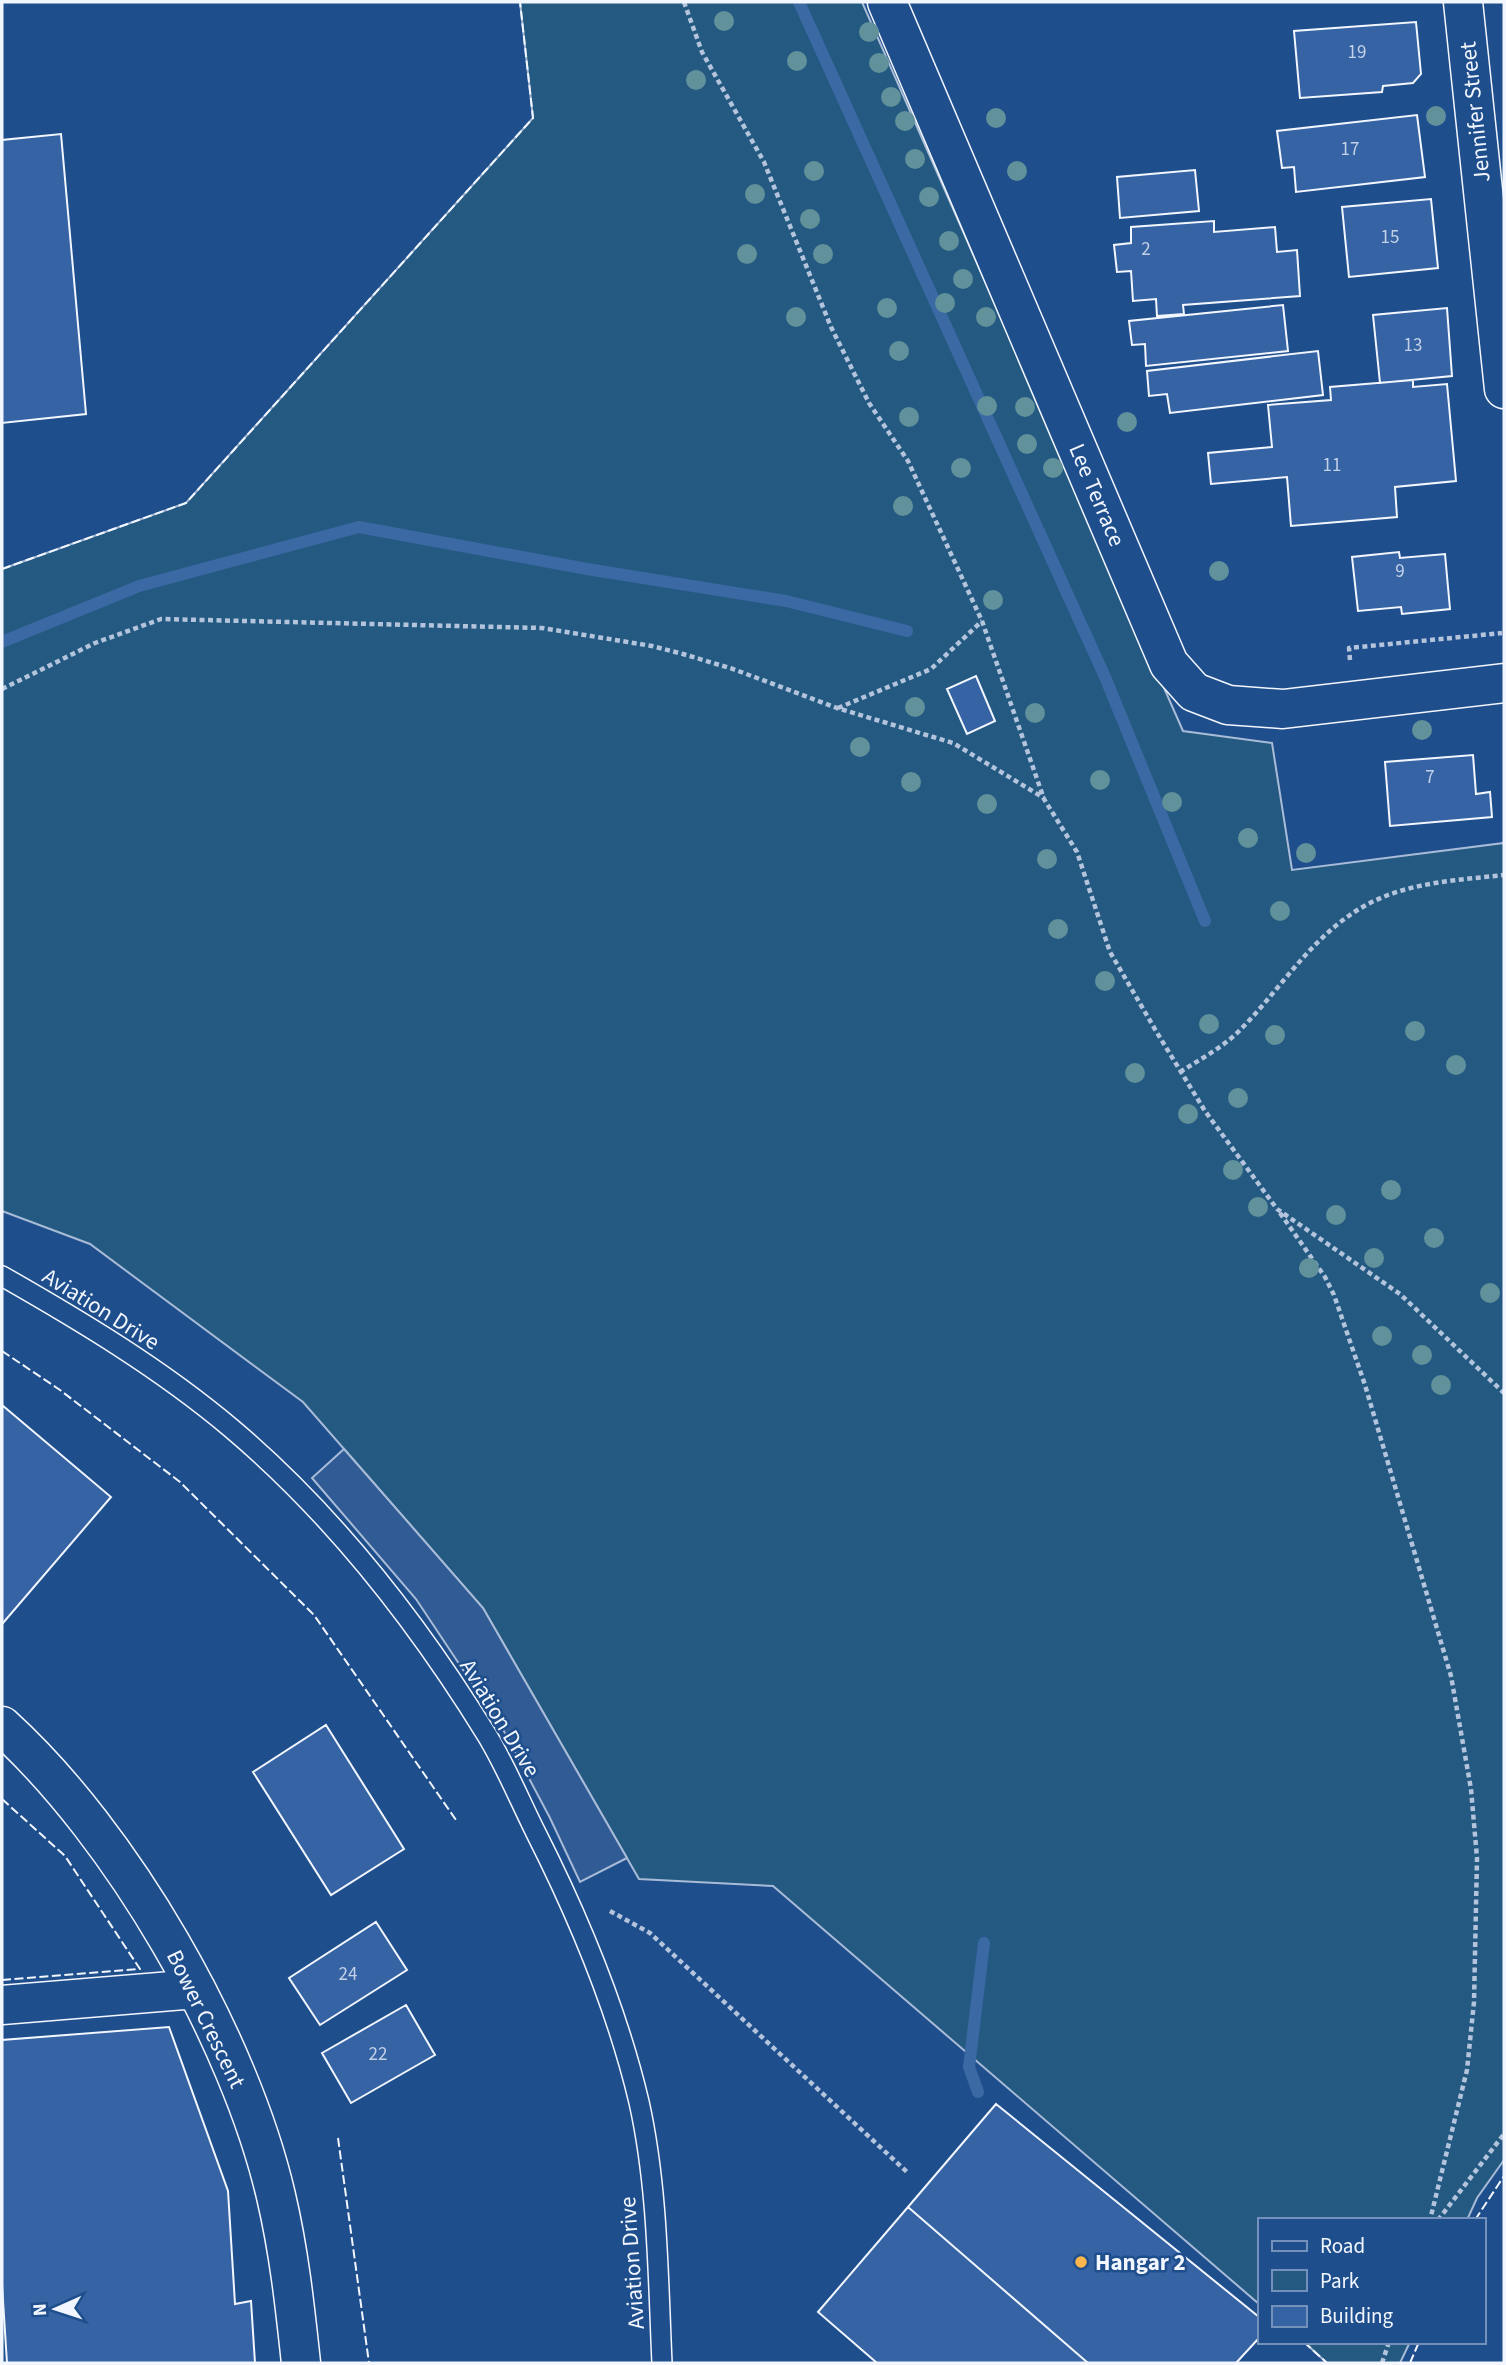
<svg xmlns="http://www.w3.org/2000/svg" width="1506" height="2365" viewBox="0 0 1506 2365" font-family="'Source Sans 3',sans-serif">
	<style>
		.green { fill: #245a82; stroke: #a8bbd7; stroke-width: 2 }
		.parking { fill: #305b95; stroke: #a8bbd7; stroke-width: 2 }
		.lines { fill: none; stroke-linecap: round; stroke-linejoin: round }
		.stream { stroke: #3b69a3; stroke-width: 12 }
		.building { fill: #3563a3; stroke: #f2f6ff; stroke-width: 2 }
		.lane-casing { stroke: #f2f6ff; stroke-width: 22 }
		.street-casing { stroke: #f2f6ff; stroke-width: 41 }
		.path { stroke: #b3c4dc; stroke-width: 4.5; stroke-dasharray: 5 3.5; stroke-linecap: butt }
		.lane { stroke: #1f4e8c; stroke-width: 19 }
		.street { stroke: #1f4e8c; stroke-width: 38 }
		.fence { stroke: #f2f6ff; stroke-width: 2; stroke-dasharray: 9 3.5; stroke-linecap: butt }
		.tree { fill: #61919a }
		.poi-dot { fill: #ffb74d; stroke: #1f4e8c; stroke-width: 2.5 }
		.labels { text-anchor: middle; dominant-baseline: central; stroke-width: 5; stroke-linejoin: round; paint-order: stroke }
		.number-label { font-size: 19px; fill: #c3d1e8 }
		.street-label { font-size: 23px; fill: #f2f6ff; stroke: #1f4e8c }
		.poi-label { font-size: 23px; font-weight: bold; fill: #f2f6ff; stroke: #1f4e8c; text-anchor: start }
	</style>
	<rect width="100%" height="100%" fill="#1f4e8c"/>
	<path class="green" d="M 520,2 L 862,2 L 1183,731 L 1272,743 L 1292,870 L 1504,843 L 1504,2160 L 1477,2198 L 1467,2220 L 1259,2220 L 1259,2304 L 773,1886 L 639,1879 L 483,1608 L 303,1402 L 90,1244 L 2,1211 L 2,569 L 186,503 L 533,118 Z
		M 1304,2342 L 1410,2342 L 1400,2363 L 1327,2363 Z"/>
	<path class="parking" d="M 344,1449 L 483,1608 L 627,1858 L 580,1882 L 550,1818 L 505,1733 L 416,1599 L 312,1478 Z"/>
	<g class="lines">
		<path class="stream" d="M 799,2 L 1105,677 L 1205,921
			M 2,642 L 139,586 L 359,527 L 587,569 L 786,601 L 907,631
			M 978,2092 L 969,2067 L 984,1943"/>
	</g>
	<path class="building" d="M 1416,22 L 1421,74 L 1413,83 L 1383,86 L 1382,92 L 1300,98 L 1294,31 Z
		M 1417,115 L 1425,177 L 1296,192 L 1294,167 L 1282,168 L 1277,131 Z
		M 61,134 L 86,414 L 2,423 L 2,140 Z
		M 1195,170 L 1199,211 L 1120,218 L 1117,177 Z
		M 1431,199 L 1438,268 L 1349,277 L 1342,207 Z
		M 1214,221 L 1214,232 L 1275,227 L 1277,252 L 1297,250 L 1300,296 L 1183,305 L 1184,314 L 1157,316 L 1156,299 L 1133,301 L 1131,271 L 1117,272 L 1114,245 L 1131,243 L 1131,227 Z
		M 1283,305 L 1288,351 L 1146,366 L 1145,344 L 1132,345 L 1129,321 Z
		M 1447,308 L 1452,376 L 1380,383 L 1373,315 Z
		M 1318,351 L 1323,395 L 1170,413 L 1167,394 L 1149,396 L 1147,371 Z
		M 1413,380 L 1413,387 L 1447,384 L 1456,481 L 1395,487 L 1397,517 L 1291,526 L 1287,477 L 1211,484 L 1208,453 L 1272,447 L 1268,405 L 1331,400 L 1330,387 Z
		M 1399,552 L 1400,558 L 1445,554 L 1450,609 L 1402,614 L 1401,607 L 1358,611 L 1352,557 Z
		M 976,676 L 995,721 L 967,734 L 947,689 Z
		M 1473,755 L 1476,794 L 1490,792 L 1492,817 L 1390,826 L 1385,762 Z
		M 2,1405 L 111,1497 L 3,1623 L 2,1622 Z
		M 326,1725 L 404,1849 L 331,1895 L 253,1772 Z
		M 376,1922 L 407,1970 L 320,2025 L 289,1978 Z
		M 406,2005 L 435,2055 L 351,2103 L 322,2053 Z
		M 169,2027 L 228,2191 L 235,2304 L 251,2301 L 255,2363 L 7,2363 L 2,2285 L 2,2040 Z
		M 996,2104 L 1259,2317 L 1259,2338 L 1236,2363 L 1088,2363 L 908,2207 Z
		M 908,2207 L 1088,2363 L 877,2363 L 818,2312 Z"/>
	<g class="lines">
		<defs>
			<path id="lane" d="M 2,1276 C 81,1321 161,1369 231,1428 C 334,1515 418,1623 488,1737 C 506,1767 520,1801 536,1833 C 579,1918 617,2009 639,2102 C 658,2187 658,2277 662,2363"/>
			<path id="street" d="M 887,2 L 1169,664 L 1194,692 L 1228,705 L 1283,709 L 1504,683
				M 1463,2 L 1504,389
				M 2,1726 C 122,1835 239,2037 276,2196 C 289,2251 295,2307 301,2363
				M 2,2005 L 196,1989"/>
		</defs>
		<use href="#lane" class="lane-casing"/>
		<use href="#street" class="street-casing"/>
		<path class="path" d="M 684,2 L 702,52 L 764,162 L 831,327 L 869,403 L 908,461 L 982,621 L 1044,799 L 1077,852 L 1110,952 L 1156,1031 L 1205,1111 L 1277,1209 L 1400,1294 L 1504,1393
			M 1350,660 L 1349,648 L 1502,633
			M 2,689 L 95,643 L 161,619 L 542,628 L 652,646 L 683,654 L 733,669 L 837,708 L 953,743 L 1044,798
			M 838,708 L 931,669 L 982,621
			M 1180,1072 C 1199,1060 1220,1049 1237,1033 C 1281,990 1313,932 1370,903 C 1411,882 1459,880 1504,875
			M 1280,1213 L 1325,1277 L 1334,1295 L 1365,1385 L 1451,1676 L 1471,1789 L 1477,1858 L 1474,2002 L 1467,2070 L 1430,2220
			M 610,1911 L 650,1933 L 907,2172
			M 1438,2220 L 1504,2134
			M 1382,2363 L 1389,2342"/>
		<use href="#lane" class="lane"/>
		<use href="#street" class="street"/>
		<path class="fence" d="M 2,569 L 186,503 L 533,118 L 520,2
			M 2,1351 L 60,1390 L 180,1482 L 314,1615 L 456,1820
			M 2,1799 L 65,1856 L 140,1969 L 2,1980
			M 338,2138 L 369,2363
			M 1475,2220 L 1504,2176
			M 1304,2342 L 1327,2363
			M 1410,2363 L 1419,2342"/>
	</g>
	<g class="tree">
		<circle cx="724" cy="21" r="10"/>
		<circle cx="869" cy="32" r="10"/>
		<circle cx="797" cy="61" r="10"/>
		<circle cx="879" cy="63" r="10"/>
		<circle cx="696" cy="80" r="10"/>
		<circle cx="891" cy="97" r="10"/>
		<circle cx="1436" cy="116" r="10"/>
		<circle cx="996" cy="118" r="10"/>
		<circle cx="905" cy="121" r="10"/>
		<circle cx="915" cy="159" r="10"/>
		<circle cx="814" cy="171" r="10"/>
		<circle cx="1017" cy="171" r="10"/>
		<circle cx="755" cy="194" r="10"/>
		<circle cx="929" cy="197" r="10"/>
		<circle cx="810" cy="219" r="10"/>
		<circle cx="949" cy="241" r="10"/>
		<circle cx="747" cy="254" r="10"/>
		<circle cx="823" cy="254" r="10"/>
		<circle cx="963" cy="279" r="10"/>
		<circle cx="945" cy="303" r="10"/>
		<circle cx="887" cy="308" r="10"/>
		<circle cx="796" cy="317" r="10"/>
		<circle cx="986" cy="317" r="10"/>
		<circle cx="899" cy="351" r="10"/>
		<circle cx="987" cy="406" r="10"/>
		<circle cx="1025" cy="407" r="10"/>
		<circle cx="909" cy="417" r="10"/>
		<circle cx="1127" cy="422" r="10"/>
		<circle cx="1027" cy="444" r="10"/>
		<circle cx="961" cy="468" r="10"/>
		<circle cx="1053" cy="468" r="10"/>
		<circle cx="903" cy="506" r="10"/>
		<circle cx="1219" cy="571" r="10"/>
		<circle cx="993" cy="600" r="10"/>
		<circle cx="915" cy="707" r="10"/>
		<circle cx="1035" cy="713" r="10"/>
		<circle cx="1422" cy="730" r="10"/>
		<circle cx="860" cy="747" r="10"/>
		<circle cx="1100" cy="780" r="10"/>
		<circle cx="911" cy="782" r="10"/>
		<circle cx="1172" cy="802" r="10"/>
		<circle cx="987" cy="804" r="10"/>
		<circle cx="1248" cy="838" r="10"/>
		<circle cx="1306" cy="853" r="10"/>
		<circle cx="1047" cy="859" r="10"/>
		<circle cx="1280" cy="911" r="10"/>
		<circle cx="1058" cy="929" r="10"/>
		<circle cx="1105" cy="981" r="10"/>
		<circle cx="1209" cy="1024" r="10"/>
		<circle cx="1415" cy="1031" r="10"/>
		<circle cx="1275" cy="1035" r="10"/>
		<circle cx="1456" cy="1065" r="10"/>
		<circle cx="1135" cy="1073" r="10"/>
		<circle cx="1238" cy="1098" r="10"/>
		<circle cx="1188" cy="1114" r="10"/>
		<circle cx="1233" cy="1170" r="10"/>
		<circle cx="1391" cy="1190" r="10"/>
		<circle cx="1258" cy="1207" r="10"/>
		<circle cx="1336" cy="1215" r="10"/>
		<circle cx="1434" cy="1238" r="10"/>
		<circle cx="1374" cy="1258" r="10"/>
		<circle cx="1309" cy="1268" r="10"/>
		<circle cx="1490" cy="1293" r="10"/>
		<circle cx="1382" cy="1336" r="10"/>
		<circle cx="1422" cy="1355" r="10"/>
		<circle cx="1441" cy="1385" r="10"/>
	</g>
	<circle class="poi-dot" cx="1081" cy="2262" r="7"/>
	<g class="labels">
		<g class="number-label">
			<text x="1357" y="52">19</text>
			<text x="1350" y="149">17</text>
			<text x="1390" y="237">15</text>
			<text x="1146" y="249">2</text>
			<text x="1413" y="345">13</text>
			<text x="1332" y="465">11</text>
			<text x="1400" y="571">9</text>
			<text x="1430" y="777">7</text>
			<text x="348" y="1974">24</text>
			<text x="378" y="2054">22</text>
		</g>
		<g class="street-label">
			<text transform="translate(1475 112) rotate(-96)">Jennifer Street</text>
			<text transform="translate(1097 495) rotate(67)">Lee Terrace</text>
			<text transform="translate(101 1309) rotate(32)">Aviation Drive</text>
			<text transform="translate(500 1718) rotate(59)">Aviation Drive</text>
			<text transform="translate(206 2019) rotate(64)">Bower Crescent</text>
			<text transform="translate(632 2263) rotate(-94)">Aviation Drive</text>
		</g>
		<g class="poi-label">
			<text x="1095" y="2262">Hangar 2</text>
		</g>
	</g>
	<rect width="1506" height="2365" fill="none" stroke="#f2f6ff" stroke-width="7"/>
	<rect x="1258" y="2218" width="228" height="126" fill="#1f4e8c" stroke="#7391ba" stroke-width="2"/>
	<rect x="1272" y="2241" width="35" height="10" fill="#1f4e8c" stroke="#7391ba" stroke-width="2"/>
	<text x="1320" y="2253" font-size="21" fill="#f2f6ff">Road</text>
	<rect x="1272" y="2270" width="35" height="21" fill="#245a82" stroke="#7391ba" stroke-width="2"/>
	<text x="1320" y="2288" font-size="21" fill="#f2f6ff">Park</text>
	<rect x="1272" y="2306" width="35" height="21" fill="#3563a3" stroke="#7391ba" stroke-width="2"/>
	<text x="1320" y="2323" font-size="21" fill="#f2f6ff">Building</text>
	<g transform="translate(56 2309) rotate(267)" stroke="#1f4e8c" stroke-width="5" paint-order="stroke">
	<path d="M0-5L12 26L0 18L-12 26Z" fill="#f2f6ff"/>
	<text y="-10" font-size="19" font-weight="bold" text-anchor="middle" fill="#f2f6ff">N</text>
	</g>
</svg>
